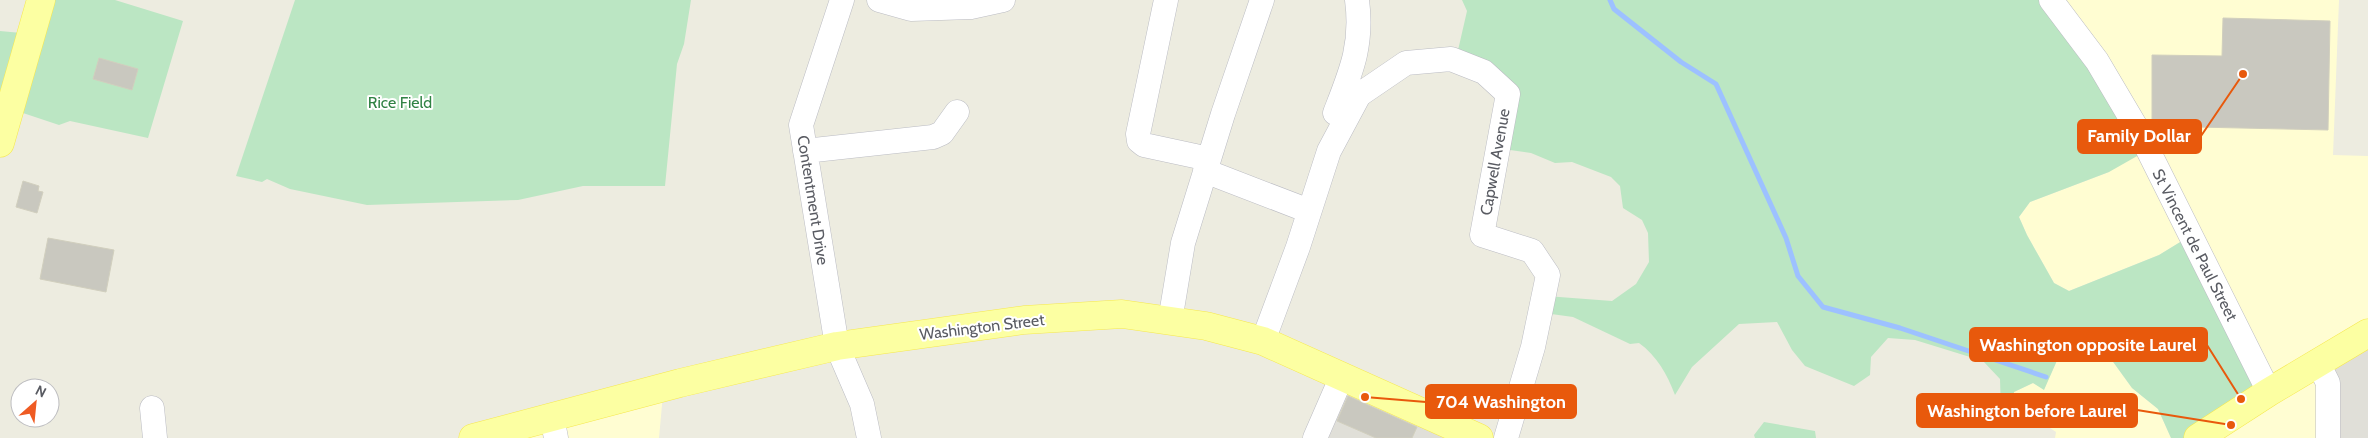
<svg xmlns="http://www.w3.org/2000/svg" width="2368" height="438" viewBox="0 0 2368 438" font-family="Cabin,sans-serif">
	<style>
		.commercial { fill: #fffdd2 }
		.industrial { fill: #e0dfd8 }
		.green { fill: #bbe6c3 }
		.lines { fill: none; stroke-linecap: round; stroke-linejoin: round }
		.stream { stroke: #9dc1ff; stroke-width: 5 }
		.building { fill: #c9c8bf; stroke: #d1cfbe }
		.minor-casing { stroke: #bbbcc3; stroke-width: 25 }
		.major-casing { stroke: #f6e84f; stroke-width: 29 }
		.minor { stroke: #fff; stroke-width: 24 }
		.major { stroke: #fcffa2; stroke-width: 28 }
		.labels { text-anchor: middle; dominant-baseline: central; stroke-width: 4; stroke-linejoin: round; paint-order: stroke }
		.park-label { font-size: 16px; fill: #308244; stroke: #fff }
		.street-label { font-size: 16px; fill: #595b62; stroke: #fff }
		.leader { fill: none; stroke: #e8590c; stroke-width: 2 }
		.callout-dot { fill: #e8590c; stroke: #fff; stroke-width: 2 }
		.callout { fill: #e8590c; stroke: #e8590c; stroke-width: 2 }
		.callout-label { font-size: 18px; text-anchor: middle; font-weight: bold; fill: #fff }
	</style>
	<rect width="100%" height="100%" fill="#edece0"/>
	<path class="commercial" d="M 2052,0 L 2339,0 L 2333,155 L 2368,156 L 2368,332 L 2329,438 L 2197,438 L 2190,236 L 2159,255 L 2069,291 L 2054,283 L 2027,235 L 2019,217 L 2030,202 L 2109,172 Z
		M 2073,341 L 2111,359 L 2132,388 L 2158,409 L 2171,438 L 2055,438 L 2056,432 L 2032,416 L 2015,412 L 2013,402 L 2014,392 L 2033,383 L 2044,389 L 2063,347 Z
		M 663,394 L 659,438 L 471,438 Z"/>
	<path class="industrial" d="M 2368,332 L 2368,438 L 2329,438 L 2334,359 Z
		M 1342,377 L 1482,438 L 1317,438 Z"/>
	<path class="green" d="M 42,0 L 115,0 L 183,21 L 148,138 L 70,121 L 59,125 L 11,109 L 0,144 L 0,31 L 32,34 Z
		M 295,0 L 691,0 L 684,44 L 677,64 L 665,186 L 583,186 L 518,200 L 367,205 L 290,189 L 267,179 L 262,182 L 236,176 Z
		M 1462,0 L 2052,0 L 2146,151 L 2109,172 L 2030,202 L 2019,217 L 2027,235 L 2054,283 L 2069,291 L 2159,255 L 2190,236 L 2269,386 L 2197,438 L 2171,438 L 2158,409 L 2132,388 L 2111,359 L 2073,341 L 2063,347 L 2044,390 L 2033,383 L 2014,392 L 2013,402 L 2015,412 L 2001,411 L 2000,379 L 1983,361 L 1915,340 L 1888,338 L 1871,357 L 1870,375 L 1854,386 L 1805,366 L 1792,350 L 1777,322 L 1739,324 L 1692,367 L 1675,395 C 1667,374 1657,356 1639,343 L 1630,344 L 1573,317 L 1544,313 L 1546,296 L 1612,301 L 1636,284 L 1649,262 L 1648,233 L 1642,220 L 1623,208 L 1620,186 L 1611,177 L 1572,162 L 1555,163 L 1531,153 L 1503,149 L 1508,93 L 1456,59 L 1467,11 Z
		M 1764,422 L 1815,431 L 1816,438 L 1755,438 L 1754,435 Z"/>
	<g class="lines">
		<path class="stream" d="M 1610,0 L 1614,9 L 1681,62 L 1716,84 L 1786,238 L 1798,276 L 1823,307 L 1900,328 L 2046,377"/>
	</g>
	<path class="building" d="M 2223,18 L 2330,21 L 2328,130 L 2152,126 L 2152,55 L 2222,56 Z
		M 99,58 L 138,69 L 132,90 L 93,79 Z
		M 23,181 L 39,186 L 38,191 L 43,192 L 37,213 L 16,207 Z
		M 48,238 L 114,250 L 106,292 L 40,279 Z
		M 1348,396 L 1417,427 L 1412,438 L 1376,438 L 1337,421 Z"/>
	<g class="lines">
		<defs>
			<path id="minor" d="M 842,0 L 801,125 L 837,346 L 862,404 L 869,438
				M 879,0 L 911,9 L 971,7 L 1003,0
				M 1166,0 L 1138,134 L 1139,141 L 1144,145 L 1209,159
				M 2051,0 L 2097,61 L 2139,132 L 2269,392
				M 1335,113 C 1351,72 1363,45 1357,0
				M 805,151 L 933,137 L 942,133 L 957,112
				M 1205,171 L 1309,211
				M 1170,321 L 1183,243 L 1223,114 L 1262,0
				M 1263,341 L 1298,247 L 1329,151 L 1359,95 L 1406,63 L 1451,59 L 1484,72 L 1508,94 L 1482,235 L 1532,251 L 1548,275 L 1533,347 L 1506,438
				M 2318,363 L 2328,383 L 2328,438
				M 152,408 L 155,438
				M 552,417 L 556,438
				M 1315,438 L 1342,376"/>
			<path id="major" d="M 0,143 L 41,0
				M 473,438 L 680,383 L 837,346 L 1024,320 L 1122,314 L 1206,326 L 1263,341 L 1479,438
				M 2198,438 L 2269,392 L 2368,333"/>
		</defs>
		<use href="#minor" class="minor-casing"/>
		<use href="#major" class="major-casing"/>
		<use href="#minor" class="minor"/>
		<use href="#major" class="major"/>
	</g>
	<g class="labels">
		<g class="park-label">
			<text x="400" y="102">Rice Field</text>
		</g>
		<g class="street-label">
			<text transform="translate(1495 162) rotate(-80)">Capwell Avenue</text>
			<text transform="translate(813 200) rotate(81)">Contentment Drive</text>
			<text transform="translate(2195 245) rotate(63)">St Vincent de Paul Street</text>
			<text transform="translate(982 327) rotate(-7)">Washington Street</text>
		</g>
	</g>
	<path class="leader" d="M2243 74L2201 136M2241 399L2207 345M1365 397L1426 402M2231 425L2137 410"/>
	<g class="callout-dot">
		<circle cx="2243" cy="74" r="5"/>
		<circle cx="2241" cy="399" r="5"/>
		<circle cx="1365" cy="397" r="5"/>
		<circle cx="2231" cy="425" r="5"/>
	</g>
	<g class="callout">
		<rect x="2078" y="120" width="123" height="33" rx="5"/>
		<rect x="1970" y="328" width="237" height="33" rx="5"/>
		<rect x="1426" y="385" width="150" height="33" rx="5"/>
		<rect x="1917" y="394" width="220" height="33" rx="5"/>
	</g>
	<g class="callout-label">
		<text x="2139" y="142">Family Dollar</text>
		<text x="2088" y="351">Washington opposite Laurel</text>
		<text x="1501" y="408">704 Washington</text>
		<text x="2027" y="417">Washington before Laurel</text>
	</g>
	<g transform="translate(35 403) rotate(27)"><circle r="24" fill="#ffffff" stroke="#bdbdc0"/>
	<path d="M0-4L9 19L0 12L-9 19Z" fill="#ef5b23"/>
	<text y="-8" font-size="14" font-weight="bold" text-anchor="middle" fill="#595b62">N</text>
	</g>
</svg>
